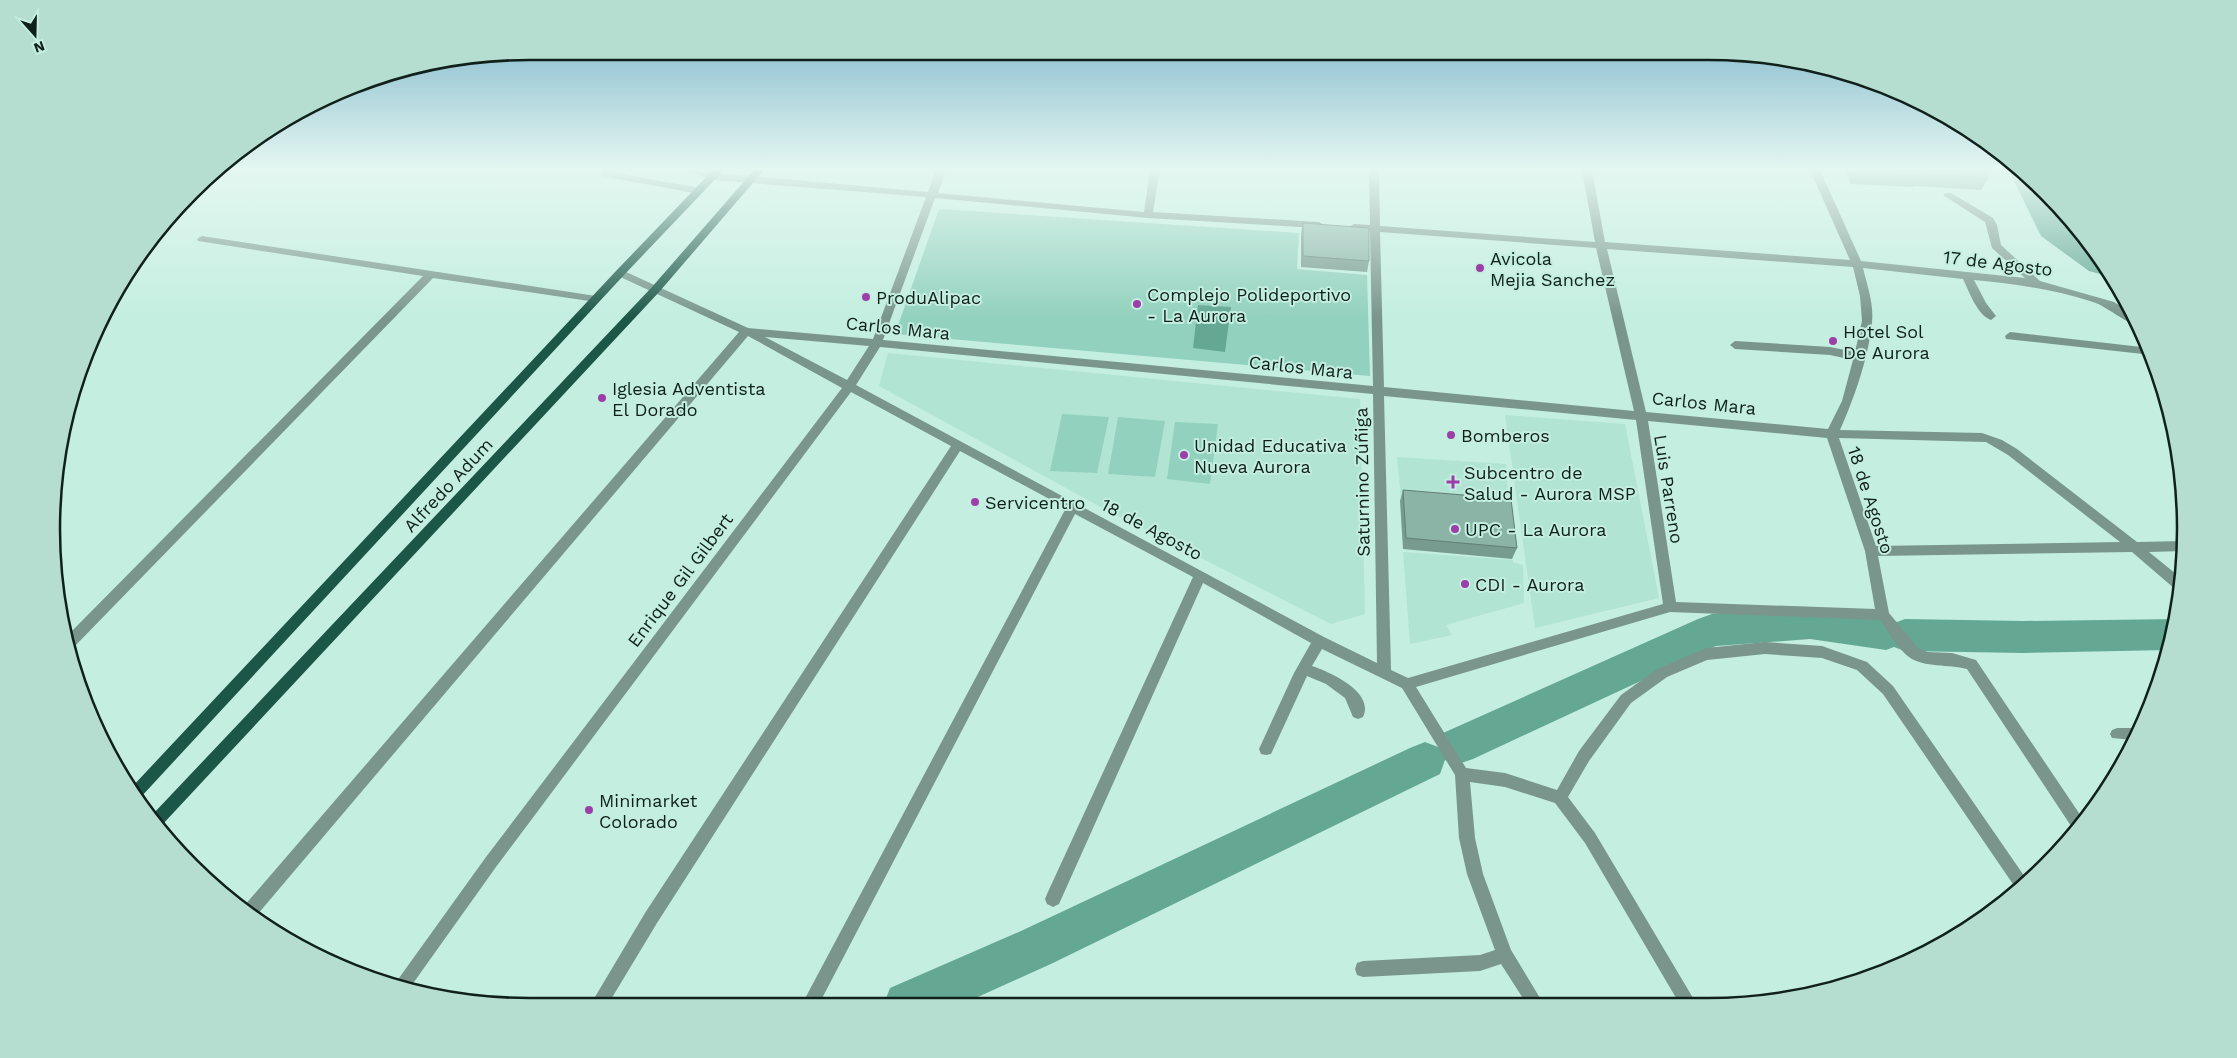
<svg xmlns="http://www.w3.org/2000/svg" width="2237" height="1058" viewBox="0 0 2237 1058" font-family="'Work Sans',sans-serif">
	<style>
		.built { fill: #b1e4d3 }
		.green { fill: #92d1bd }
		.water { fill: #64a894 }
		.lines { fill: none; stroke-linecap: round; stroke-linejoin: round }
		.river { fill: #64a894; fill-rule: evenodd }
		.minor { fill: #7a968c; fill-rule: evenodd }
		.major { fill: #1c5647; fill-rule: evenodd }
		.wall { fill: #789b90 }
		.building { fill: #8bb4a7; stroke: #617e75 }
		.poi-dot { fill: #9d3fa9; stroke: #c3eee0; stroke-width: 2 }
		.labels { text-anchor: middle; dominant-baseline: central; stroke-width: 4; stroke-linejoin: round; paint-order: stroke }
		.poi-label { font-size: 18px; fill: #10201b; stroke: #c3eee0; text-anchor: start }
		.street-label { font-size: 18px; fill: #10201b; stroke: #c3eee0 }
		.rim { fill: none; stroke: #10201b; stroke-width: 2.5 }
	</style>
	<rect width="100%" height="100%" fill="#c3eee0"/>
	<path class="built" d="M 888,353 L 1360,399 L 1365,614 L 1331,624 L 1108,511 L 879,386 Z
		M 1505,415 L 1625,424 L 1659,598 L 1535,628 Z
		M 1397,457 L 1506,464 L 1509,509 L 1401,499 Z
		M 1403,552 L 1513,560 L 1513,562 L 1523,565 L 1524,603 L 1446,625 L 1452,635 L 1410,644 Z"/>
	<path class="green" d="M 939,209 L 1299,233 L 1297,269 L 1367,275 L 1370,376 L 895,334 Z
		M 1062,414 L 1109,417 L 1097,473 L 1050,471 Z
		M 1118,417 L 1165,421 L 1155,477 L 1108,474 Z
		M 1175,422 L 1218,424 L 1210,484 L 1167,479 Z"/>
	<path class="water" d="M 1198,305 L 1231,307 L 1225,352 L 1193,348 Z"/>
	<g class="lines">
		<path class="river" d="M 2012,170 L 2020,170 L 2046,191 L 2063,225 L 2087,241 L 2110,272 L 2100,274 L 2089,271 L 2041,236 L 2010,173 Z
			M 1810,607 L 1886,618 L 1897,622 L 1905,619 L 2023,621 L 2177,619 L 2168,650 L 2023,653 L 1905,651 L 1894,647 L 1886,650 L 1810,639 L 1716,646 L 1473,759 L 1458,764 L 1445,760 L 1440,774 L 1053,963 L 960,1005 L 883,1006 L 890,988 L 1021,931 L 1410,748 L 1425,742 L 1438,747 L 1443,733 L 1698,619 L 1712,614 Z"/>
		<path class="minor" d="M 684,170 L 928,192 L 936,170 L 946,170 L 938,193 L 1144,212 L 1150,170 L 1160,170 L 1153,212 L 1319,222 L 1324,225 L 1319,228 L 1148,218 L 935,198 L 883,340 L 1373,386 L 1370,231 L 1354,230 L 1349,227 L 1354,224 L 1370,225 L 1369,170 L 1379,170 L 1380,226 L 1595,242 L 1582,170 L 1592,170 L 1605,242 L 1850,260 L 1810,170 L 1820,170 L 1861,261 L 2025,278 L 1992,248 L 1985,222 L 1943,195 L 1945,193 L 1951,193 L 1993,218 L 1997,225 L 2001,245 L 2040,281 L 2114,302 L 2132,313 L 2138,324 C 2125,324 2107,306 2093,302 C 2052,289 2015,284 1974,280 L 1986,303 L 1996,316 L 1991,320 C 1977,315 1969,291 1963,279 L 1863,268 C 1867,285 1874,304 1872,322 C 1869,356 1854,399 1840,430 L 1982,433 L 2002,440 L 2017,449 L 2137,542 L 2185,541 L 2184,551 L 2149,552 L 2181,578 L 2180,590 L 2175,589 L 2132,552 L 1878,556 L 1889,613 L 1919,649 L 1928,652 L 1952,653 L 1976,660 L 2085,822 L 2075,832 L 1967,669 C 1949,664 1924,668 1909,657 C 1899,650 1887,630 1880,620 L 1670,612 L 1416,687 L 1466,768 L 1505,773 L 1557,790 L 1579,751 L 1621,695 L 1657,669 L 1706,648 L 1765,642 L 1822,646 L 1867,662 L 1893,686 L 2027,880 L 2017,890 L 1883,694 L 1857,670 L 1822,658 L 1765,654 L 1707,660 L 1667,677 L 1631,703 L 1589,761 L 1568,797 L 1595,833 L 1696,1003 L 1679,1003 L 1585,843 L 1555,803 L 1505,787 L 1470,782 L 1475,838 L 1483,874 L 1511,950 L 1543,1003 L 1526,1003 L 1501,964 L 1480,971 L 1363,977 L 1357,975 L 1355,969 L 1357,963 L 1363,961 L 1480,955 L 1495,950 L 1467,874 L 1459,838 L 1455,775 L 1402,688 L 1322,649 L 1312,666 C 1330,672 1375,692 1363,717 L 1358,719 L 1353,717 L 1345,698 L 1326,684 L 1307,676 L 1271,754 L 1266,755 L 1261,754 L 1259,749 L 1294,673 L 1311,643 L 1203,583 L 1059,904 L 1053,907 L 1047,904 L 1045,899 L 1047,894 L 1193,577 L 1075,514 L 818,1006 L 801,1006 L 1066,508 L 960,451 L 657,923 L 607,1006 L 589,1007 L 645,913 L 951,446 L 851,392 L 496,867 L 409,989 L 394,985 L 486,857 L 842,388 L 748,336 L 257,915 L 244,906 L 739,332 L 616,275 L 616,271 L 624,271 L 748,328 L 873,339 L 926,197 L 713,180 ZM 1380,232 L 1596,248 L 1634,411 L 1384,387 ZM 1607,249 L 1853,267 L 1860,296 L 1862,321 L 1855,352 L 1830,347 L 1735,341 L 1730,345 L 1735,349 L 1830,355 L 1853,360 L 1842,401 L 1828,429 L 1646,412 ZM 765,337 L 869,346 L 847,380 ZM 880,347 L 1373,394 L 1377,663 L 1324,637 L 856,385 ZM 1384,396 L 1636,420 L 1663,604 L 1408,678 L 1391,670 ZM 1648,421 L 1827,438 L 1865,551 L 1875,609 L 1676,602 ZM 1839,438 L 1986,442 L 2008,455 L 2120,542 L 1876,546 Z
			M 604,171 L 700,188 L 705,191 L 700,194 L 601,176 L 601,172 Z
			M 202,236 L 596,296 L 601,299 L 596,302 L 433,278 L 73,648 L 69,649 L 66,637 L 423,276 L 198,241 L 197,239 Z
			M 2010,332 L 2150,348 L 2152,355 L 2006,339 L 2005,336 Z
			M 2117,728 L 2137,728 L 2140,729 L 2133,740 L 2112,738 L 2110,734 L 2112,730 Z"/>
		<path class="major" d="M 713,170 L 724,170 L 624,275 L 140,798 L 131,788 L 616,271 Z
			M 754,170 L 764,170 L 660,291 L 162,825 L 153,814 L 652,287 Z"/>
	</g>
	<path class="wall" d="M 1845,170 L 1985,170 L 1989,178 L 1981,190 L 1915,186 L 1914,187 L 1851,184 Z
		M 1303,223 L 1369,261 L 1367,272 L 1301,267 L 1301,234 Z
		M 1403,490 L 1517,548 L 1512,559 L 1403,549 L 1400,501 Z"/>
	<path class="building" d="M 1857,170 L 1985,170 L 1989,178 L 1919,174 L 1920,176 L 1857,172 Z
		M 1303,223 L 1369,228 L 1369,261 L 1303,256 Z
		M 1403,490 L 1511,499 L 1517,548 L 1406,538 Z"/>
	<linearGradient id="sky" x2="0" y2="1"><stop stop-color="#73afc6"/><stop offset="0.53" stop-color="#e4f7f1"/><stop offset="1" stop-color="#e4f7f1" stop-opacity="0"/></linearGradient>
	<rect width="2237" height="318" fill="url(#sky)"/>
	<g class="poi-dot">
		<circle cx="1480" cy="268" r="5"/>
		<circle cx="866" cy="297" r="5"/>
		<circle cx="1137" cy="304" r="5"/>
		<circle cx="1833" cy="341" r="5"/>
		<circle cx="602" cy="398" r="5"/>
		<circle cx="1451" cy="435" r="5"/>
		<circle cx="1184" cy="455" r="5"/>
		<path d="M1450.5 474.5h5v5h5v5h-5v5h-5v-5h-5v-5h5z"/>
		<circle cx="975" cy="502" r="5"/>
		<circle cx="1455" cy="529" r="5"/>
		<circle cx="1465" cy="584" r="5"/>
		<circle cx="589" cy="810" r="5"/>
	</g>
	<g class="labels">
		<g class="poi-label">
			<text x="1490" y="258">Avicola<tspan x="1490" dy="21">Mejia Sanchez</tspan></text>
			<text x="1147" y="294">Complejo Polideportivo<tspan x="1147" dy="21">- La Aurora</tspan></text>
			<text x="876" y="297">ProduAlipac</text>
			<text x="1843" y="331">Hotel Sol<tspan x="1843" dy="21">De Aurora</tspan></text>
			<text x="612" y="388">Iglesia Adventista<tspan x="612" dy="21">El Dorado</tspan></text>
			<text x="1461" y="435">Bomberos</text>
			<text x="1194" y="445">Unidad Educativa<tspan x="1194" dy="21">Nueva Aurora</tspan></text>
			<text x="1464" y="472">Subcentro de<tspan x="1464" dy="21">Salud - Aurora MSP</tspan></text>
			<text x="985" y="502">Servicentro</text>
			<text x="1465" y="529">UPC - La Aurora</text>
			<text x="1475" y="584">CDI - Aurora</text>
			<text x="599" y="800">Minimarket<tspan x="599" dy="21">Colorado</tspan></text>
		</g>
		<g class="street-label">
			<text transform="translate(1998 263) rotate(7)">17 de Agosto</text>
			<text transform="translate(898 328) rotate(6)">Carlos Mara</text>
			<text transform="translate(1301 367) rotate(6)">Carlos Mara</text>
			<text transform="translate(1704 403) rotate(6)">Carlos Mara</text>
			<text transform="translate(1362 482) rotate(-91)">Saturnino Zúñiga</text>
			<text transform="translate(448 485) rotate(-47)">Alfredo Adum</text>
			<text transform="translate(1669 489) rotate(81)">Luis Parreno</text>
			<text transform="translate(1871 500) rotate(72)">18 de Agosto</text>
			<text transform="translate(1152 529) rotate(28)">18 de Agosto</text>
			<text transform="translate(680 580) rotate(-53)">Enrique Gil Gilbert</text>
		</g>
	</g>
	<path d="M0 0H2237V1058H0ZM529 60H1708A469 469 0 0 1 2177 529V529A469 469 0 0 1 1708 998H529A469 469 0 0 1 60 529V529A469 469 0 0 1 529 60Z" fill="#b5ded0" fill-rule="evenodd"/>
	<path class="rim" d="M529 60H1708A469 469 0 0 1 2177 529V529A469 469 0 0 1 1708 998H529A469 469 0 0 1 60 529V529A469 469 0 0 1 529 60Z"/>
	<g transform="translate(35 35) rotate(160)" stroke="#c3eee0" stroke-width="4" paint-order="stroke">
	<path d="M0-4L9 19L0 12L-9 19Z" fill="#10201b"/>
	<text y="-8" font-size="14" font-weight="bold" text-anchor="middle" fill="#10201b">N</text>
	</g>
</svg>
